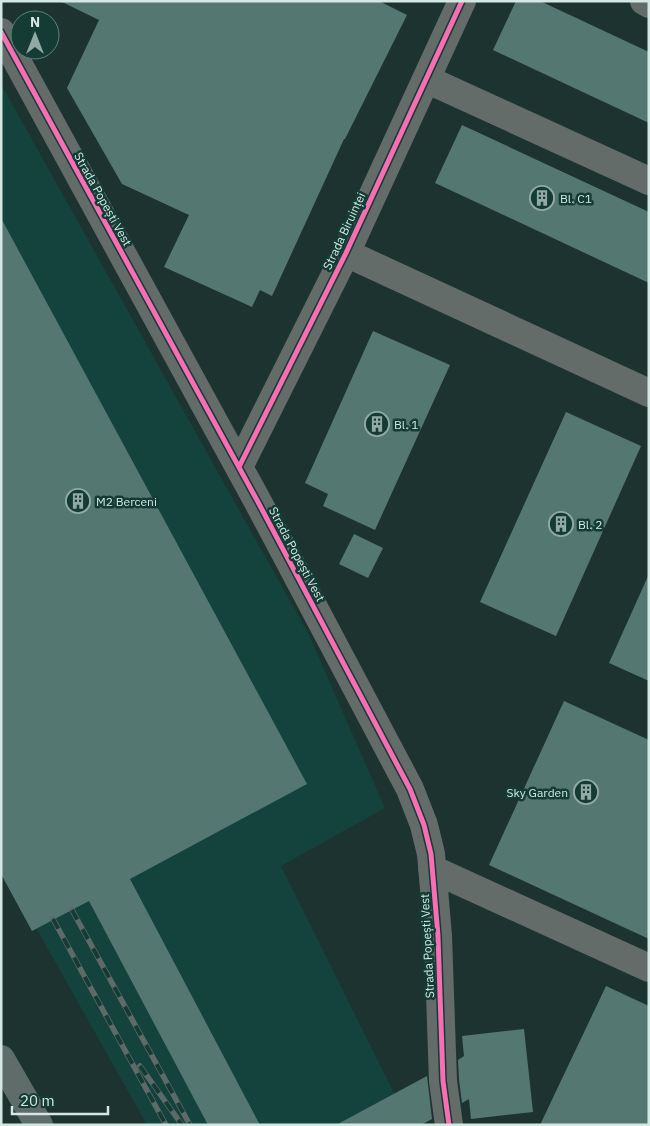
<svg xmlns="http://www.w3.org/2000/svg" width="650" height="1126" viewBox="0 0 650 1126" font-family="'IBM Plex Sans',sans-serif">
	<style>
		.built { fill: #13433c }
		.building { fill: #557772 }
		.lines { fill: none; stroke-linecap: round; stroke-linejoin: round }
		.minor { stroke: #646c6a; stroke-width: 28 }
		.major { stroke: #5f6d6a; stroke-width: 28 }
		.rail-casing { stroke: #5e6a68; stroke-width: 5.5 }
		.rail { stroke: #143c35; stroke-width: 4; stroke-dasharray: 11; stroke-linecap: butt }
		.cycleway-casing { stroke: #143c35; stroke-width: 8 }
		.cycleway { stroke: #f96db3; stroke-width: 5 }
		.labels { text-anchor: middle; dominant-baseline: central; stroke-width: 5; stroke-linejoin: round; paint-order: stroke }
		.poi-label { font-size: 12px; fill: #d3e8e3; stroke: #143c35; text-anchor: start }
		.street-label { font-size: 12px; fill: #d3e8e3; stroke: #143c35 }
	</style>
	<rect width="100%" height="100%" fill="#1d332f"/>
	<path class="built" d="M 1,84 L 309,635 L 385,808 L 281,866 L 410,1125 L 147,1125 L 44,942 L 1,863 Z"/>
	<path class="building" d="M 60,1 L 379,1 L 407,15 L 345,139 L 344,139 L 272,296 L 260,290 L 252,307 L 164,267 L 189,215 L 122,184 L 67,88 L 99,20 Z
		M 516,1 L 540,1 L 649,52 L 649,123 L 493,50 Z
		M 462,125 L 649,212 L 649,283 L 435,183 Z
		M 1,218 L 307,784 L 130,879 L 260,1125 L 208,1125 L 89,901 L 32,931 L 1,874 Z
		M 373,331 L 450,365 L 375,530 L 323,506 L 328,494 L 305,483 Z
		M 566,412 L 641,446 L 556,636 L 480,602 Z
		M 354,534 L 383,548 L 368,578 L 339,564 Z
		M 649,574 L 649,681 L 609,663 Z
		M 564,701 L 649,740 L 649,939 L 489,865 Z
		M 606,986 L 649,1006 L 649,1125 L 540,1125 Z
		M 524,1029 L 533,1112 L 471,1119 L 469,1099 L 462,1103 L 459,1080 L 458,1060 L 464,1056 L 462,1036 Z
		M 427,1076 L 432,1119 L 421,1125 L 336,1125 Z"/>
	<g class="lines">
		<path class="minor" d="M 644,1 L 649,4
			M 1,32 L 258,502 L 410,789 L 424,825 L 431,854 L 438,936 L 443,1081 L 449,1125
			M 426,79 L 649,181
			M 346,253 L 649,393
			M 239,467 L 346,253 L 462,1
			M 432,869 L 649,968"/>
		<path class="major" d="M 1,1059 L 39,1125"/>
		<defs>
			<path id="rail" d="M 72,910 L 190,1125
				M 53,919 L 166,1125
				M 140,1066 L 182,1125"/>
		</defs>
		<use href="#rail" class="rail-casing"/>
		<use href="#rail" class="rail"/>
		<defs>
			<path id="cycleway" d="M 1,32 L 258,502 L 410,789 L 424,825 L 431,854 L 438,936 L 443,1081 L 449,1125
				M 239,467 L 346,253 L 462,1"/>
		</defs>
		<use href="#cycleway" class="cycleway-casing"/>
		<use href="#cycleway" class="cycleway"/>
	</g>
	<defs>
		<symbol id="building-ring" viewBox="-11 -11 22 22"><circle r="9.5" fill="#143c35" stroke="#93a9a4" stroke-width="1.5"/><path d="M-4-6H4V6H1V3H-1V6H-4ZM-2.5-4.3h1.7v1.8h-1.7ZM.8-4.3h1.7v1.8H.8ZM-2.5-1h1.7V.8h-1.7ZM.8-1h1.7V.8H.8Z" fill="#93a9a4"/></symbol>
	</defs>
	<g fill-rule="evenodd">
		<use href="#building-ring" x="528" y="184" width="28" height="28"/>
		<use href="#building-ring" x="363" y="410" width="28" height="28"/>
		<use href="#building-ring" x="64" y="487" width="28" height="28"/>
		<use href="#building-ring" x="547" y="510" width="28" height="28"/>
		<use href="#building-ring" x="572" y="778" width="28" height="28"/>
	</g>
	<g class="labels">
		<g class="poi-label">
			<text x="560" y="198">Bl. C1</text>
			<text x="394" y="424">Bl. 1</text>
			<text x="96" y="501">M2 Berceni</text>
			<text x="578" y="524">Bl. 2</text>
			<text x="568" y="792" text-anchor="end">Sky Garden</text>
		</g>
		<g class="street-label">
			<text transform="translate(103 199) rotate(61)">Strada Popești Vest</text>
			<text transform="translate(344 231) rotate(-65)">Strada Biruinței</text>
			<text transform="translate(297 554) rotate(62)">Strada Popești Vest</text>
			<text transform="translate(427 946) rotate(-93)">Strada Popești Vest</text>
		</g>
	</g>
	<rect width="650" height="1126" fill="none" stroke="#d3e8e3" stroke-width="5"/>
	<g transform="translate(35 35)"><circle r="24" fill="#143c35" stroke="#60817b"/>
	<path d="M0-4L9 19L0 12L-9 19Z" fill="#93a9a4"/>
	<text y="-8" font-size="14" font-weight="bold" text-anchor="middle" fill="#d3e8e3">N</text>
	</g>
	<path d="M12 1106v8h96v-8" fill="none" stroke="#d3e8e3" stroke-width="2.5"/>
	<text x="20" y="1106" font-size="15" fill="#d3e8e3" stroke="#143c35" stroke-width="4" paint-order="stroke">20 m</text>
</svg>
